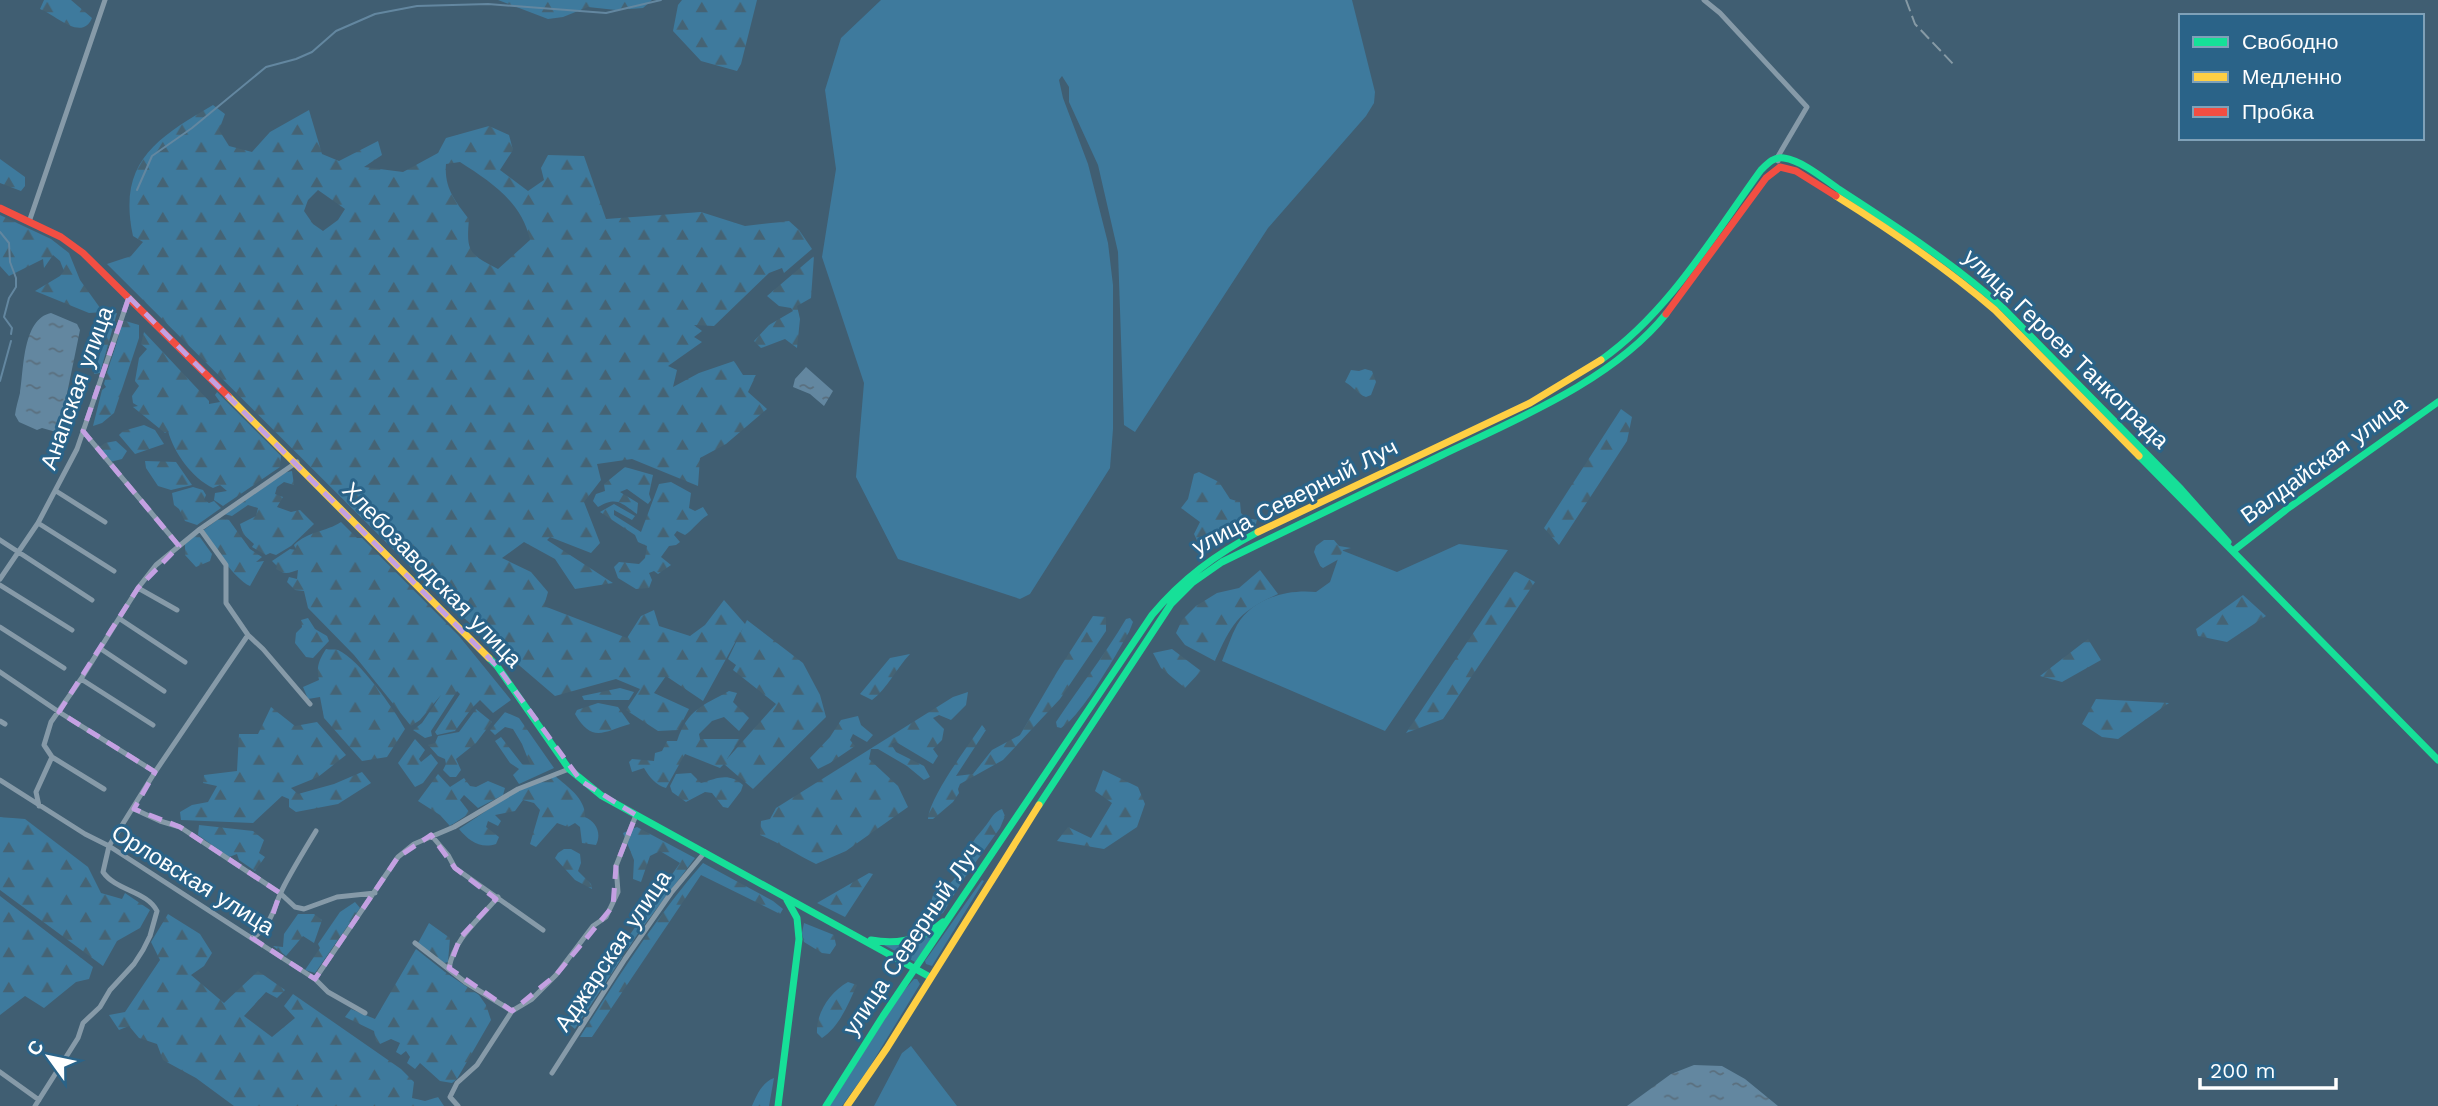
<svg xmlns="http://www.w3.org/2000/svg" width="2438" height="1106" viewBox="0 0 2438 1106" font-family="'Work Sans',sans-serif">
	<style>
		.grass { fill: #3e7a9d }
		.forest { fill: url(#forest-firs); fill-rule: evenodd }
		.water { fill: url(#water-ripples) }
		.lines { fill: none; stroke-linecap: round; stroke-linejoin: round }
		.stream { stroke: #6387a0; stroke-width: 2 }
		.street { stroke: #869aa8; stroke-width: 5 }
		.fast { stroke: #16e098; stroke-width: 7 }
		.slow { stroke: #ffcf43; stroke-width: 7 }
		.jam { stroke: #f24e42; stroke-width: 7 }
		.rail { stroke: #869aa5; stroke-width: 2; stroke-dasharray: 12 5; stroke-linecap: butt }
		.marked { fill: none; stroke: #c4a0e2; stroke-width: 5; stroke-dasharray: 14 9; stroke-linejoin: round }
		.labels { text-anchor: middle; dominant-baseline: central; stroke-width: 6; stroke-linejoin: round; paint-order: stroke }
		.street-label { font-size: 23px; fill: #fff; stroke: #2a6388 }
	</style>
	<defs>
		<pattern id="forest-firs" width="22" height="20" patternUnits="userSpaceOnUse" patternTransform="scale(1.75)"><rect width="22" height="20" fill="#3e7a9d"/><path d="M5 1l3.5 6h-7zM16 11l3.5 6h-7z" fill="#456374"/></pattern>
		<pattern id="water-ripples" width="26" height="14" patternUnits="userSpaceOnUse" patternTransform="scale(1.75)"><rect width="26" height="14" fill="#6387a0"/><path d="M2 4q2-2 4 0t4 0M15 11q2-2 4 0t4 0" fill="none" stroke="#5a6f7e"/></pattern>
	</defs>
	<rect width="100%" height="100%" fill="#405e72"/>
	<path class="grass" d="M 881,0 L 1352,0 L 1375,92 L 1374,103 L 1366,116 L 1268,228 L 1135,432 L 1124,425 L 1118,252 L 1098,165 L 1069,102 L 1069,87 L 1062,76 L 1059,80 L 1063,98 L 1088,164 L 1108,243 L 1113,285 L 1113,429 L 1110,468 L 1030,594 L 1020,599 L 898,559 L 856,477 L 864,383 L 822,257 L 836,169 L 825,90 L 841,38 Z
		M 1459,544 L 1508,550 L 1385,731 L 1222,661 C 1227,649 1231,636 1237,625 C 1253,598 1287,589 1316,592 L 1330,582 L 1341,550 L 1397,572 Z
		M 982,880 L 984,881 L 932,966 L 926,964 L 925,961 Z
		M 939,928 L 915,962 L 884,945 Z
		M 914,979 L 917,979 L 920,984 L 869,1068 L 842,1106 L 829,1106 L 900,995 Z
		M 911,1046 L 957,1106 L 874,1106 L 902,1053 Z"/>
	<path class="forest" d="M 44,0 L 71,0 L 92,18 C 82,42 56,15 40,9 Z
		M 498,0 L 652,0 L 643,8 L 616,10 L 588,7 L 563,17 L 548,19 Z
		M 682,0 L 757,0 L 741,64 L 737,71 L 701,61 L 673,31 L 678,5 Z
		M 213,105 L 225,114 L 219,130 L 229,146 L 252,152 L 270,132 L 309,110 L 322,154 L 339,161 L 378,141 L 382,155 L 364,167 L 403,172 L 438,153 L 446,138 L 489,126 L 509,135 L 513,150 L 500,170 L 528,191 L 544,180 L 541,168 L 548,155 L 584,156 L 606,219 L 701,212 L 745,226 L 789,221 L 799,230 L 812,249 L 784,273 L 782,268 L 769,273 L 714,326 L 694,325 L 702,331 L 694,337 L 702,342 L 668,366 L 677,370 L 673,387 L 699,373 L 734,361 L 743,375 L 756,375 L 748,392 L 767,409 L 726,444 L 700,458 L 698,486 L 632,459 L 597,464 L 601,480 L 584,502 L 600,543 L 591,553 L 550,537 L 547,540 L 613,583 L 575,589 L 555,559 L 524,542 L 502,558 L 531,572 L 548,592 L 544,606 L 627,638 L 641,616 L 654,610 L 659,626 L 690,636 L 705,625 L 724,600 L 745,624 L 747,620 L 803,663 L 820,695 L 826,717 L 753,789 L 724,764 L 720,768 L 685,754 L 666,788 C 656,785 649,777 644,768 L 632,772 L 629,762 L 632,759 L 654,761 L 655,753 L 662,751 L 667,741 L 677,741 C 688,709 702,706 729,691 L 737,693 L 733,702 L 749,718 L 739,731 L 724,717 L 712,721 L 699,734 L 700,739 L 740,739 L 727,759 L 776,704 L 733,670 L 736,665 L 728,659 L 743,628 L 703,701 L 666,676 L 654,693 L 689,709 L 678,730 L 658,731 L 626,710 L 640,689 L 616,679 L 555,696 L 450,606 L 107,264 L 131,256 L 143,242 L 133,236 C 117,162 157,138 213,105 ZM 460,162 C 491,182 522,202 530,240 L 498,269 C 469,254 466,252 469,219 C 455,201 444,188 446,164 ZM 318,190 L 345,209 L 338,220 L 323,231 L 313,224 L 304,211 L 308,200 Z
		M 0,159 L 25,177 L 25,186 L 21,191 L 0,183 Z
		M 0,215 L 51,239 L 69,253 L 80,280 L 103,312 L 89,313 L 35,291 L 60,276 L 64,271 L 60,261 L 53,255 L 44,268 L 43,259 L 9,276 L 0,266 Z
		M 814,256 L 811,298 L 797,306 L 800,319 L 797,348 L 785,339 L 761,348 L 754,341 L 769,325 L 793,311 L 791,308 L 779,306 L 767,296 Z
		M 117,313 L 100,373 L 94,374 L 112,314 Z
		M 122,320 L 139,325 L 139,338 L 114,413 L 102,423 L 93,426 L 102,390 L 106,387 L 104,384 C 109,362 119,342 122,320 Z
		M 144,332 L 209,401 L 209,404 L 220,402 L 215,395 L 217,392 L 281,456 L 280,467 L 223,506 L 214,500 L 215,493 L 227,491 L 220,485 L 213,488 C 192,478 174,453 168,431 L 165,433 L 133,407 L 138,406 L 133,403 L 132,396 L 139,386 L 135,381 L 139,358 L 147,349 L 141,344 Z
		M 1365,369 L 1372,371 L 1376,382 L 1371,395 L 1366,397 C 1357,394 1354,387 1345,382 L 1351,370 L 1359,371 Z
		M 1621,409 L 1632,417 L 1627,441 L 1559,545 L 1544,528 Z
		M 144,425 L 155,430 L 164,444 L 135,454 L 119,435 L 123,431 Z
		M 116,441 L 127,451 L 122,459 L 110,462 L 100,447 L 105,443 Z
		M 145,461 L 176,462 L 192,485 L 171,490 L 158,486 L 146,468 Z
		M 625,467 L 653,475 L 649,494 L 651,500 L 648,504 L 627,489 L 620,492 L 638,503 L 637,514 C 621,503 617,496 598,507 L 593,501 L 596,494 L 605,491 L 604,484 Z
		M 292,471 L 294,485 L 284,482 L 277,487 L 275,494 L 283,497 L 277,507 L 291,512 L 300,510 L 314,524 L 291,546 L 276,555 L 270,553 L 266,555 L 252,547 L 254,544 L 243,534 L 240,524 L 256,516 L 258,508 L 248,505 L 232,516 L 224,514 L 283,473 Z
		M 1199,472 L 1219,482 L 1230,499 L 1240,502 L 1241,513 L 1247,519 L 1257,519 L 1256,524 L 1202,551 L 1194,534 L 1200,522 L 1181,508 L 1188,499 L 1194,474 Z
		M 671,482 L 691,493 L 689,508 L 695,511 L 703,507 L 708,515 C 698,521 694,529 685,535 L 677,531 L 674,535 L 680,542 L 676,545 L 669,546 L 661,557 L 671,565 L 658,574 L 654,571 L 649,573 L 652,580 L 649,588 L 636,589 L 618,578 L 614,567 L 619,562 L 639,564 L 645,558 L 647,546 L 638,542 L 635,535 L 600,512 L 614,504 L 635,516 L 632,520 L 614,510 L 614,515 L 641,532 L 659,484 Z
		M 193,487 L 203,490 L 206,495 L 204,500 L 209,503 L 214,501 L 221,508 L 197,525 L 185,521 L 179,509 L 174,505 L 172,493 Z
		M 220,518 L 229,520 L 250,549 L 262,557 L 256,562 L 264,561 L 250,586 C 234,579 214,546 201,532 Z
		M 341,522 L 357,538 L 362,538 L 459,636 L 511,700 L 493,713 L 480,700 L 472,708 L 455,731 L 437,735 L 435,732 L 460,694 L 457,691 L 431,731 L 432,736 L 425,738 L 413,730 L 422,723 L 441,695 L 420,720 L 411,726 L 354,655 L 308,608 L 304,591 L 295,590 L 287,582 L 289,577 L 297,579 L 298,570 C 289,573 285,575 276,569 L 277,566 L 272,561 L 290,549 L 296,550 L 294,545 C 308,531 326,532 341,522 Z
		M 197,533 L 212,554 L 210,561 L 196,567 L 185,555 L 185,543 Z
		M 1324,540 L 1334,540 L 1339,546 L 1351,548 L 1343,550 L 1339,559 L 1323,568 L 1320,566 L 1314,552 L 1316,546 Z
		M 1260,570 L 1278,594 C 1238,612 1232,623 1215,661 L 1185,645 L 1176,633 L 1182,620 L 1196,606 L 1217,593 L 1239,588 Z
		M 1515,571 L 1535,582 L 1443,719 L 1406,733 Z
		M 2243,595 L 2266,616 L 2227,642 L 2198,636 L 2196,629 Z
		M 1093,616 L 1106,617 L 1106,631 L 1060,699 L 1003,760 L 960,784 L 958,789 L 959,793 L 953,802 L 933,819 L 928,819 C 930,796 968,746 982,725 L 986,730 L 956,776 L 973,774 L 992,750 L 1020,735 L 1057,672 Z
		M 308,618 L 315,629 L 327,636 L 329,641 L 313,658 L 306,657 L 295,643 L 296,633 L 302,627 L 301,620 Z
		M 1130,618 L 1133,622 L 1129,632 C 1116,655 1081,717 1061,728 L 1057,727 L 1056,722 C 1079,687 1105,655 1126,619 Z
		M 2088,639 L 2101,660 L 2062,682 L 2040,676 Z
		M 326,649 C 330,650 334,649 338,650 C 359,659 394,709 405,729 L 387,757 L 362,761 L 324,718 L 320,697 L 308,699 L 303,687 L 319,680 C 316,667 319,660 326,649 Z
		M 1172,649 L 1201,671 L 1185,688 L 1161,668 L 1153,653 Z
		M 910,654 C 896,669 887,689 872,700 L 860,694 L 890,658 Z
		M 620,688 L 634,692 L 629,700 L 584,700 L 582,696 Z
		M 968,692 L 966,705 L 951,720 L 939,715 L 933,718 L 944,729 L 942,740 L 933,749 L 938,756 L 933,764 L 896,742 L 891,744 L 896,752 L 924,766 L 930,777 L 924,780 L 907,766 L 878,749 L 871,749 L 869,759 L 898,786 L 908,807 L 846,851 L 816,864 C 797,855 780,843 760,835 L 761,821 L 770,819 L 776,808 L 953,697 Z
		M 2096,699 L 2169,703 L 2118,739 L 2102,737 L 2082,724 Z
		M 598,703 L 618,707 L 630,724 C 603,732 592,743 575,714 L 577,710 Z
		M 271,707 L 295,726 L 317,722 L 346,755 L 318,777 L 291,788 L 298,794 L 334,784 L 362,772 L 371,783 L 338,804 L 296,812 L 289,807 L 289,799 L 282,796 L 253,823 L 181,820 L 180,812 L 192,805 L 208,802 L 217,786 L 203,783 L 204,775 L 237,771 L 239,734 L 258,734 Z
		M 476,709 L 492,722 L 476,743 L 456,759 L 461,770 L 456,777 L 450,777 L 443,770 L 446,764 L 445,759 L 438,756 L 428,745 L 435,743 L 438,736 L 459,732 Z
		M 505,712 L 519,718 L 554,768 L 519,784 L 513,775 L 519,769 L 510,763 L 495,741 L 501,737 L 522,764 L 530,764 L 522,744 L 513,729 L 505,727 L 495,735 L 490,730 Z
		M 858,716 L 861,725 L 873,735 L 867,742 L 853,734 L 850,740 L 855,746 L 830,763 L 818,769 L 810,758 L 830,737 L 841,720 Z
		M 415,739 L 425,750 L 419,759 L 421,762 L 431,754 L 438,763 L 423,783 L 415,787 L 398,763 Z
		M 1103,770 L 1138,787 L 1145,804 L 1137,827 L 1104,849 L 1057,841 L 1068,827 L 1091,838 L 1112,803 L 1095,791 Z
		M 691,773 L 701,783 C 717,778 729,772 743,785 L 741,791 L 728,808 L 723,807 L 712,793 L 705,792 L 686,802 L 672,792 L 670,786 L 676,774 Z
		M 438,774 L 450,787 L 464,778 L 470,786 L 476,787 L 488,781 L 505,788 L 503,795 L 478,808 L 464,795 L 460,800 L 470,813 L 450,826 L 440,815 L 418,801 Z
		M 555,776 C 568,787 586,799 585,817 C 596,822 602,833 596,845 L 582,843 L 580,827 L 575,823 L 568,827 L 557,823 L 536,847 L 530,844 L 540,810 L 534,803 L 523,800 L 515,811 L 495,815 L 501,821 L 498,826 L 488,821 L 486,827 L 499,837 L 496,844 C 480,849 469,841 459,829 L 516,791 Z
		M 1002,809 L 1005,816 L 1000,828 L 963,880 L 943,913 L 938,915 L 930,905 L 934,892 C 960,885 961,862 973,842 C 977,835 983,830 987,824 C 992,817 994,812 1002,809 Z
		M 0,817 L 25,819 L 88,867 L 101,893 L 122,899 L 125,893 L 150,910 L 140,928 L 117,941 L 103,966 L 0,890 Z
		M 199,825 L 253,831 L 264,840 L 259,853 L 265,857 L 255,871 L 239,860 L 237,854 L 229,857 L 198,835 Z
		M 637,827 L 695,858 L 639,932 L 575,1029 L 570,1025 L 589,993 L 680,863 L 660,851 L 650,856 L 641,882 L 633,879 L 634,860 L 623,833 Z
		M 564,849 L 571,849 L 580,854 L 581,863 L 578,871 L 591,884 L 592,889 L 575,880 L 555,858 L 558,853 Z
		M 703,863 L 773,901 L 783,909 L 780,914 L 701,875 L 592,1037 L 580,1037 C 618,977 656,917 703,863 Z
		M 869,873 L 873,874 L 845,917 L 817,903 Z
		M 0,896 L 93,967 L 89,979 L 76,982 L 44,1008 L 25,996 L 0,1015 Z
		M 355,902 L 360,908 L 315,973 L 305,970 L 320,948 L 318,944 L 340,912 Z
		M 168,914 L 200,934 L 212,953 L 204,966 L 191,975 L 224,1003 L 258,971 L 285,990 L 277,998 L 266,992 L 244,1016 L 272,1037 L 295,1018 L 284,1006 L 293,994 L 401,1069 L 414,1082 L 412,1098 L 425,1101 L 438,1097 L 444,1106 L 234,1106 L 196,1078 L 163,1060 L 157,1044 L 139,1038 L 129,1026 L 119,1030 L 109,1015 L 125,1012 L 160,960 L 151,942 Z
		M 298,914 L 314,914 L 322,920 L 314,943 L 303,936 L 286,956 L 273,946 L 283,947 L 284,934 Z
		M 429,923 L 450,938 L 448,962 L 444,963 L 417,945 Z
		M 804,923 L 834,935 L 836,945 L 830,954 L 822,953 L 804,942 L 802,933 Z
		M 416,949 L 445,972 L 479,995 L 486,1005 L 491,1020 L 457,1079 L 452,1083 L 440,1081 L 420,1063 L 415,1069 L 407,1063 L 410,1057 L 406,1051 L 401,1055 L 396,1052 L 400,1043 L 391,1039 L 380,1044 L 376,1041 L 374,1031 L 345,1017 L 351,1009 L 375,1019 Z
		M 848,982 L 857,985 C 848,1004 840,1026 822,1038 L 817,1033 C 816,1013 830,992 848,982 Z
		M 774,1078 L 769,1106 L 752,1106 C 756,1097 762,1082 774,1078 Z"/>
	<path class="water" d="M 51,313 L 77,324 L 80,330 L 61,423 L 56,432 L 42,428 L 37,430 L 19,422 L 15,415 C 16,407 18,401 20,393 C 24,371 22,319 51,313 Z
		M 806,367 L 833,391 L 824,406 L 810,394 L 793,387 L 795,379 Z
		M 1694,1065 L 1722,1066 L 1745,1079 L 1778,1106 L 1627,1106 L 1671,1074 Z"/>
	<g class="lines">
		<path class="stream" d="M 137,190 L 152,156 L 192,128 L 266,67 L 296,59 L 312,52 L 336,31 L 375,14 L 417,6 L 488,4 L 606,13 L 661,0
			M 0,232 L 9,243 L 10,262 L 16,278 L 16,287 L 9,298 L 4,317 L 12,328 L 11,334
			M 0,381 L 11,341"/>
		<path class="street" d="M 1704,0 L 1720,13 L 1807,107 L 1777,158 L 1778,161
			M 29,222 L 105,0
			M 83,431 L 179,546
			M 56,491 L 105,522
			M 38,523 L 114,571
			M 200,529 L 226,565 L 226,603 L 248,635 L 263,649 L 310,704
			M 0,540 L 92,600
			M 0,579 L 38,523 L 77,449 L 129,297
			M 0,585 L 72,630
			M 138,588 L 177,610
			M 120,619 L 185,662
			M 0,627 L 64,668
			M 101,649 L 164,691
			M 0,672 L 59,712 L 155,772
			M 81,679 L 153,725
			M 0,721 L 5,724
			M 0,780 L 85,834 L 109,846 L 315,979 L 328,992 L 365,1013
			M 104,789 L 52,757 L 44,745 L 51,722 L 81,679 L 138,588 L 156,565 L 200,529 L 297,462
			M 39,806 L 36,792 L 52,757
			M 134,809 L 160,821 L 180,827 L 280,893 L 295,907 L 304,909 L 337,897 L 375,893
			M 431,835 L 448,855 L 455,868 L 543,930
			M 252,938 C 272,927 274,905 284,886 C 294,867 305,849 316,831
			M 415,943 L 465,982 L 512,1011
			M 449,968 C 455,937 478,921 498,897
			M 315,979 L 398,857 L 414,844 L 454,827 L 518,789 L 569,769
			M 0,1072 L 39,1100
			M 552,1073 L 625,959 L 671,893 L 705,852
			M 35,1106 L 78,1038 L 83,1023 L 100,1007 L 110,990 L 134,964 L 143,950 L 150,936 L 157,911 C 147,891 116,891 103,872 L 109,846 L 155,772 L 248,635
			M 458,1106 L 450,1097 L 457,1083 L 477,1065 L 512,1011 L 532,999 L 556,975 L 593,926 L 606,917 L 618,892 L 616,866 L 636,815"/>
		<path class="fast" d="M 1601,360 C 1669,312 1713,236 1761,170 C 1767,164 1774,156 1784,158 C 1803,161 1824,179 1840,190 C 1897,227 1953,263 2003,308 L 2181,489 L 2228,542
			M 2139,456 L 2438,760
			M 2233,551 L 2287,509 L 2438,402
			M 489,658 L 497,666 L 569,769 L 602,796 L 930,977
			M 1039,805 L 1171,604 L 1192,583 L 1222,562 C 1295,526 1369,491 1442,455 C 1517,419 1613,380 1666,314
			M 871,940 C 898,945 922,940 943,922
			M 778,1106 L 799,939 L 797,918 L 787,900
			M 826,1106 L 883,1016 L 1152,615 C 1182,579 1216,554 1258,532"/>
		<path class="slow" d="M 1836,196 C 1892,231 1945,267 1995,310 L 2139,456
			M 228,396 L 489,658
			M 1258,532 L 1530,403 L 1601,360
			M 847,1106 L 887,1048 L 1039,805"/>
		<path class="jam" d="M 0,208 L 61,237 L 83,253 L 228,396
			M 1666,314 L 1766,178 L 1780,167 L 1796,171 L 1836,196"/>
		<path class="rail" d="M 1906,0 L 1915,24 L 1956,67"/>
	</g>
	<path class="marked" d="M 129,297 L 497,666 L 581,781 L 636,815 L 616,866 L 613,906 L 556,975 L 512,1011 L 449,968 L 460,938 L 496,899 L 455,868 L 431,835 L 398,857 L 315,979 L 252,938 L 272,917 L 280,893 L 180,827 L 134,809 L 155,772 L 59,712 L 138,588 L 179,546 L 83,431 Z"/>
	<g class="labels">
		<g class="street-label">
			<text transform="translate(2066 349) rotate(44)">улица Героев Танкограда</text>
			<text transform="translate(77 388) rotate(-70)">Анапская улица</text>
			<text transform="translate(2324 460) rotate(-36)">Валдайская улица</text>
			<text transform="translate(1295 497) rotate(-27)">улица Северный Луч</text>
			<text transform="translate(432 575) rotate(46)">Хлебозаводская улица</text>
			<text transform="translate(193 880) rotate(32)">Орловская улица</text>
			<text transform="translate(912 939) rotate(-56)">улица Северный Луч</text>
			<text transform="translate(613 951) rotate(-56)">Аджарская улица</text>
		</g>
	</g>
	<rect x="2179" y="14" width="245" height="126" fill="#2a6388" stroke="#7fa1b8" stroke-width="2"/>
	<rect x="2193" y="37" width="35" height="10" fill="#16e098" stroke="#7fa1b8" stroke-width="2"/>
	<text x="2242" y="49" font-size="21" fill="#ffffff">Свободно</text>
	<rect x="2193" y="72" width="35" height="10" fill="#ffcf43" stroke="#7fa1b8" stroke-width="2"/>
	<text x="2242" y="84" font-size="21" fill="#ffffff">Медленно</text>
	<rect x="2193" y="107" width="35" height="10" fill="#f24e42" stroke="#7fa1b8" stroke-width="2"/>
	<text x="2242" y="119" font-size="21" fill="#ffffff">Пробка</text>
	<g transform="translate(49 1057) rotate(303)" stroke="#2a6388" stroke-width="5" paint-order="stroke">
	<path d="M0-5L12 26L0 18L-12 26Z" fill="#ffffff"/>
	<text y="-10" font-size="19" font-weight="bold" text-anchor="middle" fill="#ffffff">С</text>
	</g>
	<path d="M2200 1078v10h136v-10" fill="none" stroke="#ffffff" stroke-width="3.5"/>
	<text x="2210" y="1078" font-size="21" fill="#ffffff" stroke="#2a6388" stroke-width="5" paint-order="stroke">200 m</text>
</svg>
